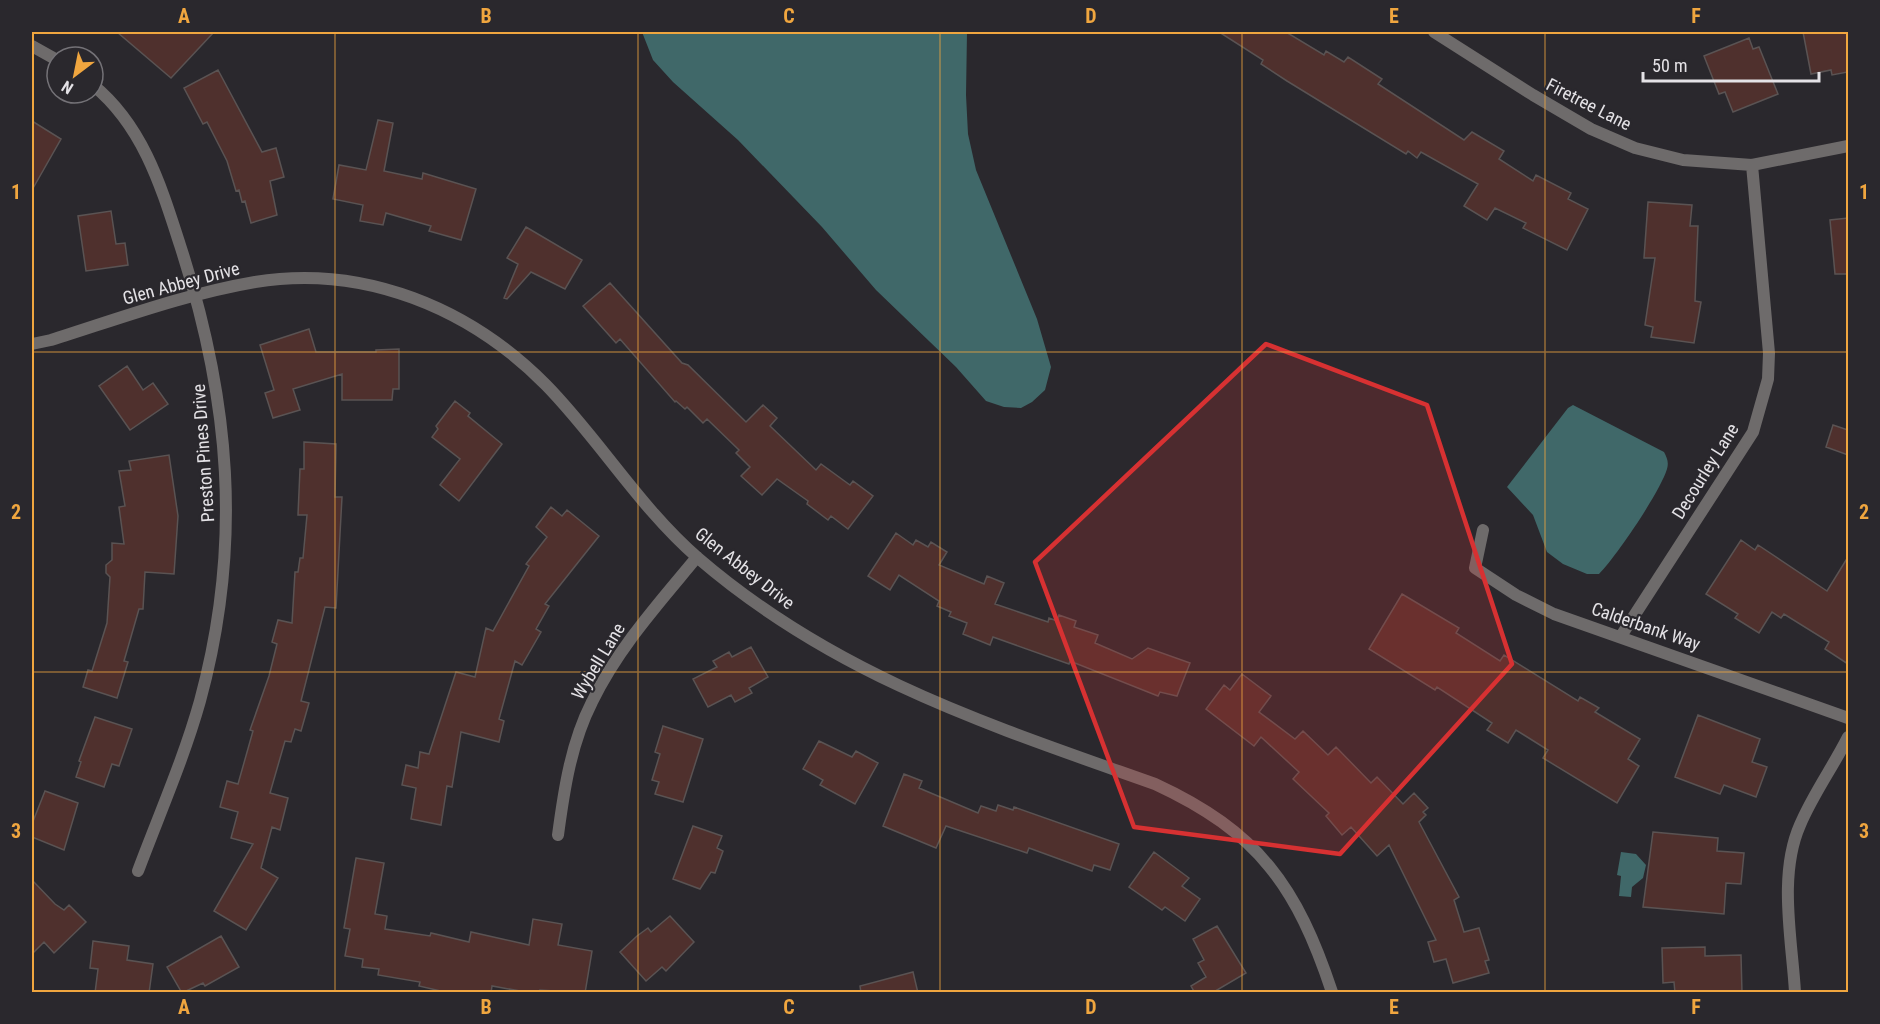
<svg xmlns="http://www.w3.org/2000/svg" width="1880" height="1024" viewBox="0 0 1880 1024" font-family="'Roboto Condensed',sans-serif">
	<style>
		.water { fill: #406869 }
		.building { fill: #4f302d; stroke: #5a5353; stroke-width: 1.5 }
		.lines { fill: none; stroke-linecap: round; stroke-linejoin: round }
		.minor { stroke: #6e6b6b; stroke-width: 12 }
		.marked { fill: #d73132; fill-opacity: 0.2; stroke: #d73132; stroke-width: 4.5; stroke-linejoin: round }
		.grid { fill: none; stroke: #f0a63f; stroke-width: 1.5; stroke-opacity: 0.55 }
		.labels { text-anchor: middle; dominant-baseline: central; stroke-width: 4.5; stroke-linejoin: round; paint-order: stroke }
		.street-label { font-size: 18px; fill: #e4e2e6; stroke: #2a282d }
		.neatline { fill: none; stroke: #f0a63f; stroke-width: 2 }
		.grid-label { font-size: 20px; text-anchor: middle; font-weight: bold; fill: #f0a63f }
	</style>
	<rect width="100%" height="100%" fill="#2a282d"/>
	<path class="water" d="M 642,32 L 967,32 L 966,95 L 968,134 L 976,170 L 1037,319 L 1051,367 L 1045,390 L 1032,402 L 1021,408 L 1004,407 L 986,401 L 956,367 L 876,290 L 822,227 L 738,140 L 673,82 L 653,60 Z
		M 1573,405 L 1664,452 C 1667,458 1669,462 1667,469 C 1660,492 1616,557 1599,574 L 1587,574 L 1563,564 L 1547,552 L 1533,515 L 1507,487 L 1568,408 Z
		M 1621,852 L 1636,854 L 1646,865 L 1643,878 L 1632,887 L 1631,897 L 1619,896 L 1621,876 L 1617,875 Z"/>
	<path class="building" d="M 117,32 L 214,32 L 171,78 Z
		M 1219,32 L 1286,32 L 1324,55 L 1326,51 L 1344,62 L 1348,57 L 1382,79 L 1378,84 L 1464,140 L 1472,132 L 1504,151 L 1499,159 L 1533,181 L 1536,175 L 1571,193 L 1568,199 L 1588,209 L 1567,250 L 1523,228 L 1526,223 L 1495,208 L 1487,220 L 1464,206 L 1478,184 L 1421,152 L 1417,158 L 1408,151 L 1406,154 L 1287,81 L 1261,64 L 1263,60 Z
		M 1803,32 L 1848,32 L 1848,72 L 1832,75 L 1831,70 L 1811,74 Z
		M 1749,38 L 1753,49 L 1759,47 L 1778,94 L 1733,112 L 1725,92 L 1719,94 L 1704,56 Z
		M 218,70 L 262,152 L 276,148 L 284,177 L 270,181 L 277,215 L 251,223 L 245,201 L 242,202 L 239,190 L 236,191 L 227,161 L 207,122 L 203,124 L 184,88 Z
		M 378,120 L 393,123 L 384,171 L 422,179 L 423,173 L 476,189 L 461,240 L 429,231 L 431,226 L 386,213 L 383,225 L 360,221 L 363,205 L 333,199 L 339,165 L 366,170 Z
		M 32,121 L 61,139 L 32,190 Z
		M 1648,202 L 1692,205 L 1690,226 L 1698,226 L 1695,301 L 1701,302 L 1694,343 L 1651,337 L 1653,327 L 1645,325 L 1655,258 L 1644,258 Z
		M 111,211 L 116,244 L 125,243 L 128,265 L 86,271 L 78,216 Z
		M 1848,218 L 1848,274 L 1835,274 L 1830,220 Z
		M 526,227 L 582,260 L 565,289 L 531,272 L 507,299 L 504,298 L 518,264 L 507,258 Z
		M 610,283 L 682,363 L 688,365 L 746,422 L 763,405 L 777,418 L 770,426 L 816,470 L 821,464 L 850,485 L 853,481 L 873,496 L 848,529 L 831,516 L 828,520 L 807,504 L 808,501 L 777,479 L 762,495 L 741,476 L 750,467 L 736,453 L 739,450 L 707,419 L 703,423 L 687,407 L 685,409 L 676,401 L 675,402 L 620,339 L 616,343 L 583,306 Z
		M 309,329 L 316,352 L 376,352 L 376,350 L 399,349 L 399,389 L 393,389 L 392,400 L 342,400 L 342,374 L 293,389 L 300,410 L 273,418 L 265,393 L 274,390 L 260,345 Z
		M 127,366 L 143,390 L 153,383 L 168,404 L 130,430 L 99,386 Z
		M 455,401 L 470,413 L 468,416 L 502,444 L 459,501 L 440,485 L 460,459 L 432,437 L 438,429 L 436,426 Z
		M 1833,425 L 1848,430 L 1848,455 L 1826,447 Z
		M 304,442 L 336,444 L 335,497 L 342,497 L 336,608 L 325,607 L 301,701 L 309,703 L 301,731 L 295,729 L 291,742 L 285,741 L 270,793 L 288,798 L 280,830 L 272,827 L 261,868 L 278,878 L 246,930 L 214,911 L 253,844 L 231,838 L 238,812 L 220,807 L 227,781 L 238,784 L 253,731 L 250,730 L 269,676 L 277,644 L 272,642 L 278,620 L 292,623 L 295,572 L 298,572 L 300,558 L 303,558 L 307,515 L 298,515 L 300,469 L 304,469 Z
		M 169,455 L 178,516 L 174,574 L 145,572 L 143,609 L 139,609 L 124,661 L 128,662 L 117,698 L 83,687 L 88,670 L 92,671 L 107,623 L 110,577 L 106,573 L 106,565 L 112,560 L 112,543 L 124,544 L 119,507 L 125,506 L 119,471 L 131,470 L 129,461 Z
		M 551,507 L 562,516 L 567,510 L 599,536 L 545,604 L 549,606 L 536,629 L 541,632 L 522,665 L 515,661 L 499,719 L 504,721 L 499,742 L 461,732 L 452,787 L 447,786 L 441,825 L 411,819 L 416,788 L 402,785 L 406,765 L 418,768 L 420,752 L 429,754 L 456,672 L 475,677 L 486,628 L 493,631 L 529,566 L 526,564 L 547,537 L 536,527 Z
		M 896,533 L 913,545 L 916,540 L 928,547 L 931,542 L 947,552 L 939,565 L 984,584 L 987,576 L 1004,583 L 995,604 L 1048,622 L 1049,618 L 1057,621 L 1059,615 L 1076,621 L 1074,627 L 1098,635 L 1095,643 L 1132,659 L 1148,648 L 1190,663 L 1177,696 L 1160,692 L 1158,696 L 1070,661 L 1069,664 L 993,637 L 990,645 L 963,634 L 967,623 L 949,616 L 951,612 L 937,606 L 939,601 L 899,575 L 890,590 L 868,576 Z
		M 1741,540 L 1755,550 L 1758,545 L 1827,591 L 1848,557 L 1848,664 L 1825,649 L 1829,642 L 1784,614 L 1781,618 L 1772,612 L 1759,633 L 1735,618 L 1738,614 L 1706,594 Z
		M 1402,594 L 1459,628 L 1456,633 L 1500,661 L 1504,655 L 1578,701 L 1580,697 L 1599,708 L 1595,712 L 1640,739 L 1628,759 L 1639,766 L 1617,803 L 1543,758 L 1548,750 L 1516,730 L 1508,743 L 1487,730 L 1492,723 L 1437,687 L 1435,690 L 1369,649 Z
		M 751,647 L 768,677 L 749,688 L 752,693 L 735,702 L 731,695 L 708,707 L 693,679 L 717,667 L 713,661 L 729,652 L 732,657 Z
		M 1242,674 L 1271,696 L 1259,712 L 1295,739 L 1303,731 L 1328,755 L 1336,747 L 1371,783 L 1377,777 L 1403,804 L 1414,793 L 1428,808 L 1423,812 L 1426,815 L 1419,822 L 1459,897 L 1454,900 L 1464,932 L 1479,928 L 1489,960 L 1485,961 L 1489,973 L 1453,983 L 1446,959 L 1434,962 L 1428,942 L 1436,940 L 1389,845 L 1377,856 L 1351,827 L 1342,835 L 1326,816 L 1329,813 L 1293,779 L 1299,772 L 1261,737 L 1254,746 L 1206,709 L 1224,685 L 1230,690 Z
		M 1698,715 L 1760,739 L 1752,762 L 1767,767 L 1756,797 L 1724,785 L 1720,794 L 1675,777 Z
		M 95,717 L 132,729 L 119,766 L 112,764 L 104,787 L 76,777 L 81,762 L 79,761 Z
		M 663,726 L 703,739 L 683,802 L 655,794 L 659,782 L 652,780 L 660,754 L 655,752 Z
		M 819,741 L 852,757 L 856,751 L 878,763 L 855,804 L 820,785 L 823,780 L 803,769 Z
		M 904,774 L 922,781 L 919,788 L 978,813 L 981,806 L 996,811 L 998,805 L 1013,810 L 1014,807 L 1119,844 L 1110,870 L 1094,865 L 1092,871 L 1029,848 L 1027,853 L 946,826 L 936,848 L 883,826 Z
		M 45,791 L 78,803 L 64,850 L 32,837 L 32,824 Z
		M 693,826 L 722,836 L 717,848 L 723,851 L 715,873 L 711,872 L 700,889 L 673,879 Z
		M 1653,832 L 1718,838 L 1717,851 L 1744,853 L 1741,884 L 1726,883 L 1724,914 L 1643,907 Z
		M 1154,852 L 1189,878 L 1182,886 L 1200,899 L 1185,921 L 1165,907 L 1162,910 L 1129,887 Z
		M 356,858 L 384,863 L 375,914 L 387,916 L 385,929 L 430,936 L 431,933 L 469,942 L 471,932 L 529,945 L 533,919 L 562,924 L 558,945 L 592,951 L 585,993 L 540,990 L 540,993 L 531,993 L 492,986 L 491,993 L 449,993 L 419,986 L 420,982 L 378,975 L 379,969 L 362,967 L 363,959 L 345,956 L 350,929 L 344,928 Z
		M 32,880 L 55,904 L 64,910 L 69,905 L 86,922 L 54,953 L 44,942 L 32,954 Z
		M 670,916 L 694,942 L 666,971 L 662,967 L 646,981 L 620,952 L 637,936 L 648,928 L 651,932 Z
		M 1217,926 L 1246,973 L 1212,993 L 1195,993 L 1191,986 L 1206,977 L 1198,963 L 1204,960 L 1193,939 Z
		M 221,936 L 239,967 L 205,986 L 203,983 L 182,993 L 167,967 Z
		M 93,941 L 129,946 L 127,960 L 153,964 L 149,993 L 95,993 L 98,969 L 90,968 Z
		M 1705,947 L 1705,956 L 1741,955 L 1742,993 L 1675,993 L 1674,982 L 1663,983 L 1662,948 Z
		M 913,972 L 918,993 L 861,993 L 860,986 Z"/>
	<g class="lines">
		<path class="minor" d="M 1434,32 L 1533,95 L 1591,129 L 1635,148 L 1683,160 L 1752,165 L 1848,146
			M 32,46 L 57,60
			M 93,85 C 143,126 161,186 180,245 C 230,399 243,543 200,701 C 184,758 159,815 138,871
			M 32,344 L 51,340 C 118,319 185,294 255,282 C 364,264 470,308 546,385 C 599,439 640,508 698,558 C 835,676 989,725 1155,784 C 1259,832 1297,887 1332,992
			M 1483,530 L 1475,568 L 1516,595 L 1554,614 L 1848,718
			M 1621,636 L 1753,432 L 1768,379 L 1769,353 L 1752,165
			M 558,835 C 564,790 571,743 592,702 C 618,648 659,603 697,557
			M 1795,992 C 1792,940 1778,875 1800,825 C 1813,794 1833,767 1848,737"/>
	</g>
	<path class="marked" d="M 1266,344 L 1427,405 L 1512,664 L 1340,854 L 1134,827 L 1035,562 Z"/>
	<path class="grid" d="M 335,32 L 335,992M 638,32 L 638,992M 940,32 L 940,992M 1242,32 L 1242,992M 1545,32 L 1545,992M 32,352 L 1848,352M 32,672 L 1848,672"/>
	<g class="labels">
		<g class="street-label">
			<text transform="translate(1589 104) rotate(27)">Firetree Lane</text>
			<text transform="translate(181 283) rotate(-15)">Glen Abbey Drive</text>
			<text transform="translate(203 453) rotate(-94)">Preston Pines Drive</text>
			<text transform="translate(1705 471) rotate(-58)">Decourley Lane</text>
			<text transform="translate(745 568) rotate(38)">Glen Abbey Drive</text>
			<text transform="translate(1646 626) rotate(19)">Calderbank Way</text>
			<text transform="translate(598 661) rotate(-59)">Wybell Lane</text>
		</g>
	</g>
	<rect width="1880" height="1024" fill="none" stroke="#2a282d" stroke-width="66"/>
	<g transform="translate(75 75) rotate(212)"><circle r="28" fill="#2a282d" stroke="#747277" stroke-width="1.5"/>
	<path d="M0-4.5L10 22L0 15L-10 22Z" fill="#f0a63f"/>
	<text y="-9" font-size="16" font-weight="bold" text-anchor="middle" fill="#e4e2e6">N</text>
	</g>
	<path d="M1643 72v9h176v-9" fill="none" stroke="#e4e2e6" stroke-width="3"/>
	<text x="1652" y="72" font-size="18" fill="#e4e2e6" stroke="#2a282d" stroke-width="4.5" paint-order="stroke">50 m</text>
	<rect x="33" y="33" width="1814" height="958" class="neatline"/>
	<g class="grid-label">
		<text x="184" y="23">A</text>
		<text x="486" y="23">B</text>
		<text x="789" y="23">C</text>
		<text x="1091" y="23">D</text>
		<text x="1394" y="23">E</text>
		<text x="1696" y="23">F</text>
		<text x="16" y="199">1</text>
		<text x="1864" y="199">1</text>
		<text x="16" y="519">2</text>
		<text x="1864" y="519">2</text>
		<text x="16" y="838">3</text>
		<text x="1864" y="838">3</text>
		<text x="184" y="1014">A</text>
		<text x="486" y="1014">B</text>
		<text x="789" y="1014">C</text>
		<text x="1091" y="1014">D</text>
		<text x="1394" y="1014">E</text>
		<text x="1696" y="1014">F</text>
	</g>
</svg>
